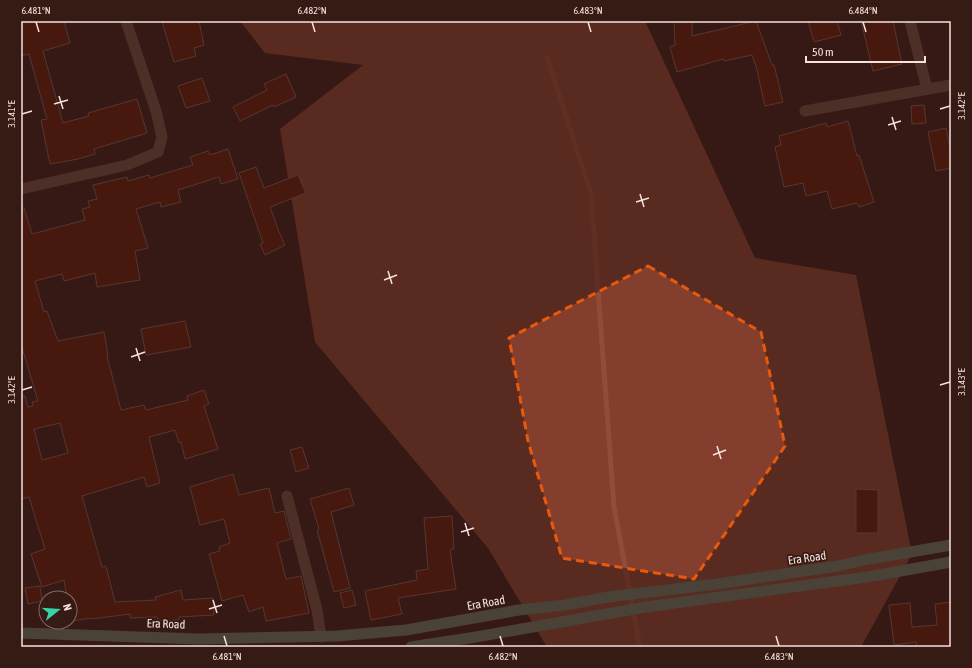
<svg xmlns="http://www.w3.org/2000/svg" width="972" height="668" viewBox="0 0 972 668" font-family="'Asap Condensed',sans-serif">
	<style>
		.forest { fill: #843e2d }
		.lines { fill: none; stroke-linecap: round; stroke-linejoin: round }
		.stream { stroke: #924a39; stroke-width: 5 }
		.building { fill: #5b1808; stroke: #7b5a52; fill-rule: evenodd }
		.minor { stroke: #6a4a42; stroke-width: 11 }
		.secondary { stroke: #627361; stroke-width: 11 }
		.marked { fill: none; stroke: #e8590c; stroke-width: 3; stroke-dasharray: 8 5; stroke-linejoin: round }
		.ticks { fill: none; stroke: #f5e2dd; stroke-width: 1.5 }
		.labels { text-anchor: middle; dominant-baseline: central; stroke-width: 3.5; stroke-linejoin: round; paint-order: stroke }
		.street-label { font-size: 12px; fill: #f5e2dd; stroke: #361a14 }
		.neatline { fill: none; stroke: #f5e2dd; stroke-width: 1.5 }
		.ticks-label { font-size: 10px; text-anchor: middle; fill: #f5e2dd }
	</style>
	<rect width="100%" height="100%" fill="#361a14"/>
	<path class="forest" d="M 240,21 L 645,21 L 755,258 L 856,275 L 912,554 L 861,647 L 547,647 L 488,548 L 315,342 L 280,129 L 363,65 L 265,53 Z"/>
	<g class="lines">
		<path class="stream" d="M 547,57 L 591,194 L 614,507 L 640,647"/>
	</g>
	<path class="building" d="M 21,21 L 64,21 L 70,43 L 43,51 L 63,123 L 89,116 L 88,113 L 137,99 L 147,133 L 94,149 L 95,154 L 78,159 L 50,164 L 41,120 L 47,119 L 29,54 L 21,56 Z
		M 162,21 L 199,21 L 204,45 L 194,48 L 196,56 L 174,62 Z
		M 674,21 L 692,21 L 692,36 L 756,21 L 772,65 L 774,65 L 783,102 L 765,106 L 756,66 L 752,55 L 724,61 L 723,59 L 677,72 L 670,47 L 675,45 Z
		M 808,21 L 837,21 L 841,35 L 814,42 Z
		M 861,21 L 893,21 L 902,64 L 873,71 Z
		M 286,74 L 296,97 L 274,107 L 273,105 L 240,121 L 233,107 L 267,90 L 264,84 Z
		M 202,78 L 210,101 L 186,108 L 178,86 Z
		M 924,105 L 926,123 L 912,124 L 911,106 Z
		M 848,121 L 857,156 L 859,155 L 874,202 L 859,207 L 857,203 L 832,209 L 827,191 L 806,196 L 803,183 L 784,187 L 775,147 L 781,145 L 779,136 L 826,123 L 827,127 Z
		M 946,128 L 951,152 L 951,168 L 936,171 L 928,132 Z
		M 228,149 L 238,179 L 221,184 L 219,177 L 178,190 L 181,202 L 161,207 L 160,202 L 136,209 L 148,248 L 135,251 L 140,280 L 97,287 L 95,273 L 64,281 L 62,274 L 35,281 L 44,312 L 47,311 L 58,341 L 104,332 L 108,356 L 107,356 L 121,410 L 144,405 L 146,410 L 188,400 L 187,396 L 204,390 L 209,404 L 204,406 L 218,449 L 185,459 L 181,442 L 179,443 L 175,430 L 149,437 L 160,483 L 147,487 L 144,477 L 82,496 L 102,567 L 106,566 L 115,602 L 156,600 L 155,597 L 181,590 L 183,600 L 213,598 L 214,615 L 179,617 L 179,620 L 158,621 L 157,617 L 130,618 L 130,614 L 91,619 L 91,618 L 72,621 L 70,612 L 70,598 L 67,598 L 64,580 L 42,587 L 31,554 L 45,549 L 29,497 L 21,499 L 21,397 L 25,396 L 28,407 L 33,406 L 32,402 L 38,401 L 21,344 L 21,208 L 24,208 L 32,234 L 85,220 L 82,209 L 90,207 L 88,201 L 97,199 L 93,185 L 127,177 L 128,181 L 149,175 L 150,178 L 193,165 L 190,157 L 208,151 L 210,155 ZM 60,423 L 68,453 L 42,460 L 34,429 Z
		M 256,167 L 264,188 L 298,175 L 306,193 L 270,207 L 279,232 L 285,245 L 265,255 L 260,244 L 263,243 L 239,173 Z
		M 185,321 L 191,347 L 146,355 L 141,329 Z
		M 302,447 L 309,468 L 296,472 L 290,450 Z
		M 233,474 L 239,495 L 269,488 L 275,513 L 284,511 L 291,539 L 277,543 L 286,579 L 301,576 L 309,613 L 266,621 L 263,607 L 249,612 L 243,595 L 222,601 L 209,554 L 220,551 L 219,547 L 230,543 L 224,519 L 200,525 L 190,487 Z
		M 349,488 L 354,505 L 331,512 L 350,588 L 334,592 L 317,530 L 319,529 L 310,499 Z
		M 856,489 L 878,490 L 878,533 L 856,533 Z
		M 452,516 L 454,549 L 450,550 L 456,589 L 398,598 L 402,614 L 371,620 L 365,591 L 417,580 L 416,571 L 428,569 L 424,518 Z
		M 40,586 L 42,601 L 28,604 L 25,588 Z
		M 352,590 L 356,605 L 344,608 L 340,593 Z
		M 951,602 L 951,647 L 917,647 L 916,642 L 894,645 L 889,605 L 910,603 L 912,627 L 937,625 L 935,604 Z"/>
	<g class="lines">
		<path class="minor" d="M 910,21 L 927,89
			M 805,111 L 951,85
			M 21,189 L 127,165 L 158,152 L 162,137 L 156,111 L 126,21
			M 287,496 L 317,610 L 321,637"/>
		<path class="secondary" d="M 21,633 L 199,639 L 337,636 L 406,630 L 519,610 L 565,605 L 608,597 L 717,584 L 838,566 L 864,560 L 951,545
			M 411,647 L 476,637 L 646,607 L 867,577 L 951,562"/>
	</g>
	<path d="M0 0H972V668H0ZM 648,266 L 761,332 L 785,446 L 694,579 L 562,558 L 528,441 L 509,338 Z" fill="#361a14" fill-opacity=".55" fill-rule="evenodd"/>
	<path class="marked" d="M 648,266 L 761,332 L 785,446 L 694,579 L 562,558 L 528,441 L 509,338 Z"/>
	<path class="ticks" d="M 36,22 L 39,32M 312,22 L 315,32M 588,22 L 591,32M 863,22 L 866,32M 59,96 L 63,109M 54,104 L 68,100M 940,109 L 950,106M 22,114 L 32,111M 892,117 L 896,130M 888,125 L 901,121M 640,194 L 644,207M 636,202 L 649,198M 388,271 L 392,284M 384,280 L 397,275M 136,348 L 140,361M 131,357 L 145,352M 940,385 L 950,382M 22,390 L 32,387M 717,446 L 721,459M 713,455 L 726,450M 465,523 L 469,536M 461,532 L 474,528M 213,600 L 217,613M 209,609 L 222,605M 224,636 L 227,646M 500,636 L 503,646M 776,636 L 779,646"/>
	<g class="labels">
		<g class="street-label">
			<text transform="translate(807 558) rotate(-8)">Era Road</text>
			<text transform="translate(486 603) rotate(-10)">Era Road</text>
			<text transform="translate(166 624) rotate(2)">Era Road</text>
		</g>
	</g>
	<rect width="972" height="668" fill="none" stroke="#361a14" stroke-width="44"/>
	<g transform="translate(58 610) rotate(73)"><circle r="19" fill="#361a14" stroke="#826a64"/>
	<path d="M0-3L7 15L0 10L-7 15Z" fill="#36d4a7"/>
	<text y="-6" font-size="11" font-weight="bold" text-anchor="middle" fill="#f5e2dd">N</text>
	</g>
	<path d="M806 56v6h119v-6" fill="none" stroke="#f5e2dd" stroke-width="2"/>
	<text x="812" y="56" font-size="12" fill="#f5e2dd" stroke="#361a14" stroke-width="3" paint-order="stroke">50 m</text>
	<rect x="22" y="22" width="928" height="624" class="neatline"/>
	<g class="ticks-label">
		<text x="36" y="14">6.481°N</text>
		<text x="312" y="14">6.482°N</text>
		<text x="588" y="14">6.483°N</text>
		<text x="863" y="14">6.484°N</text>
		<text transform="translate(961 106) rotate(-90)" y="4">3.142°E</text>
		<text transform="translate(11 114) rotate(-90)" y="4">3.141°E</text>
		<text transform="translate(961 382) rotate(-90)" y="4">3.143°E</text>
		<text transform="translate(11 390) rotate(-90)" y="4">3.142°E</text>
		<text x="227" y="660">6.481°N</text>
		<text x="503" y="660">6.482°N</text>
		<text x="779" y="660">6.483°N</text>
	</g>
</svg>
